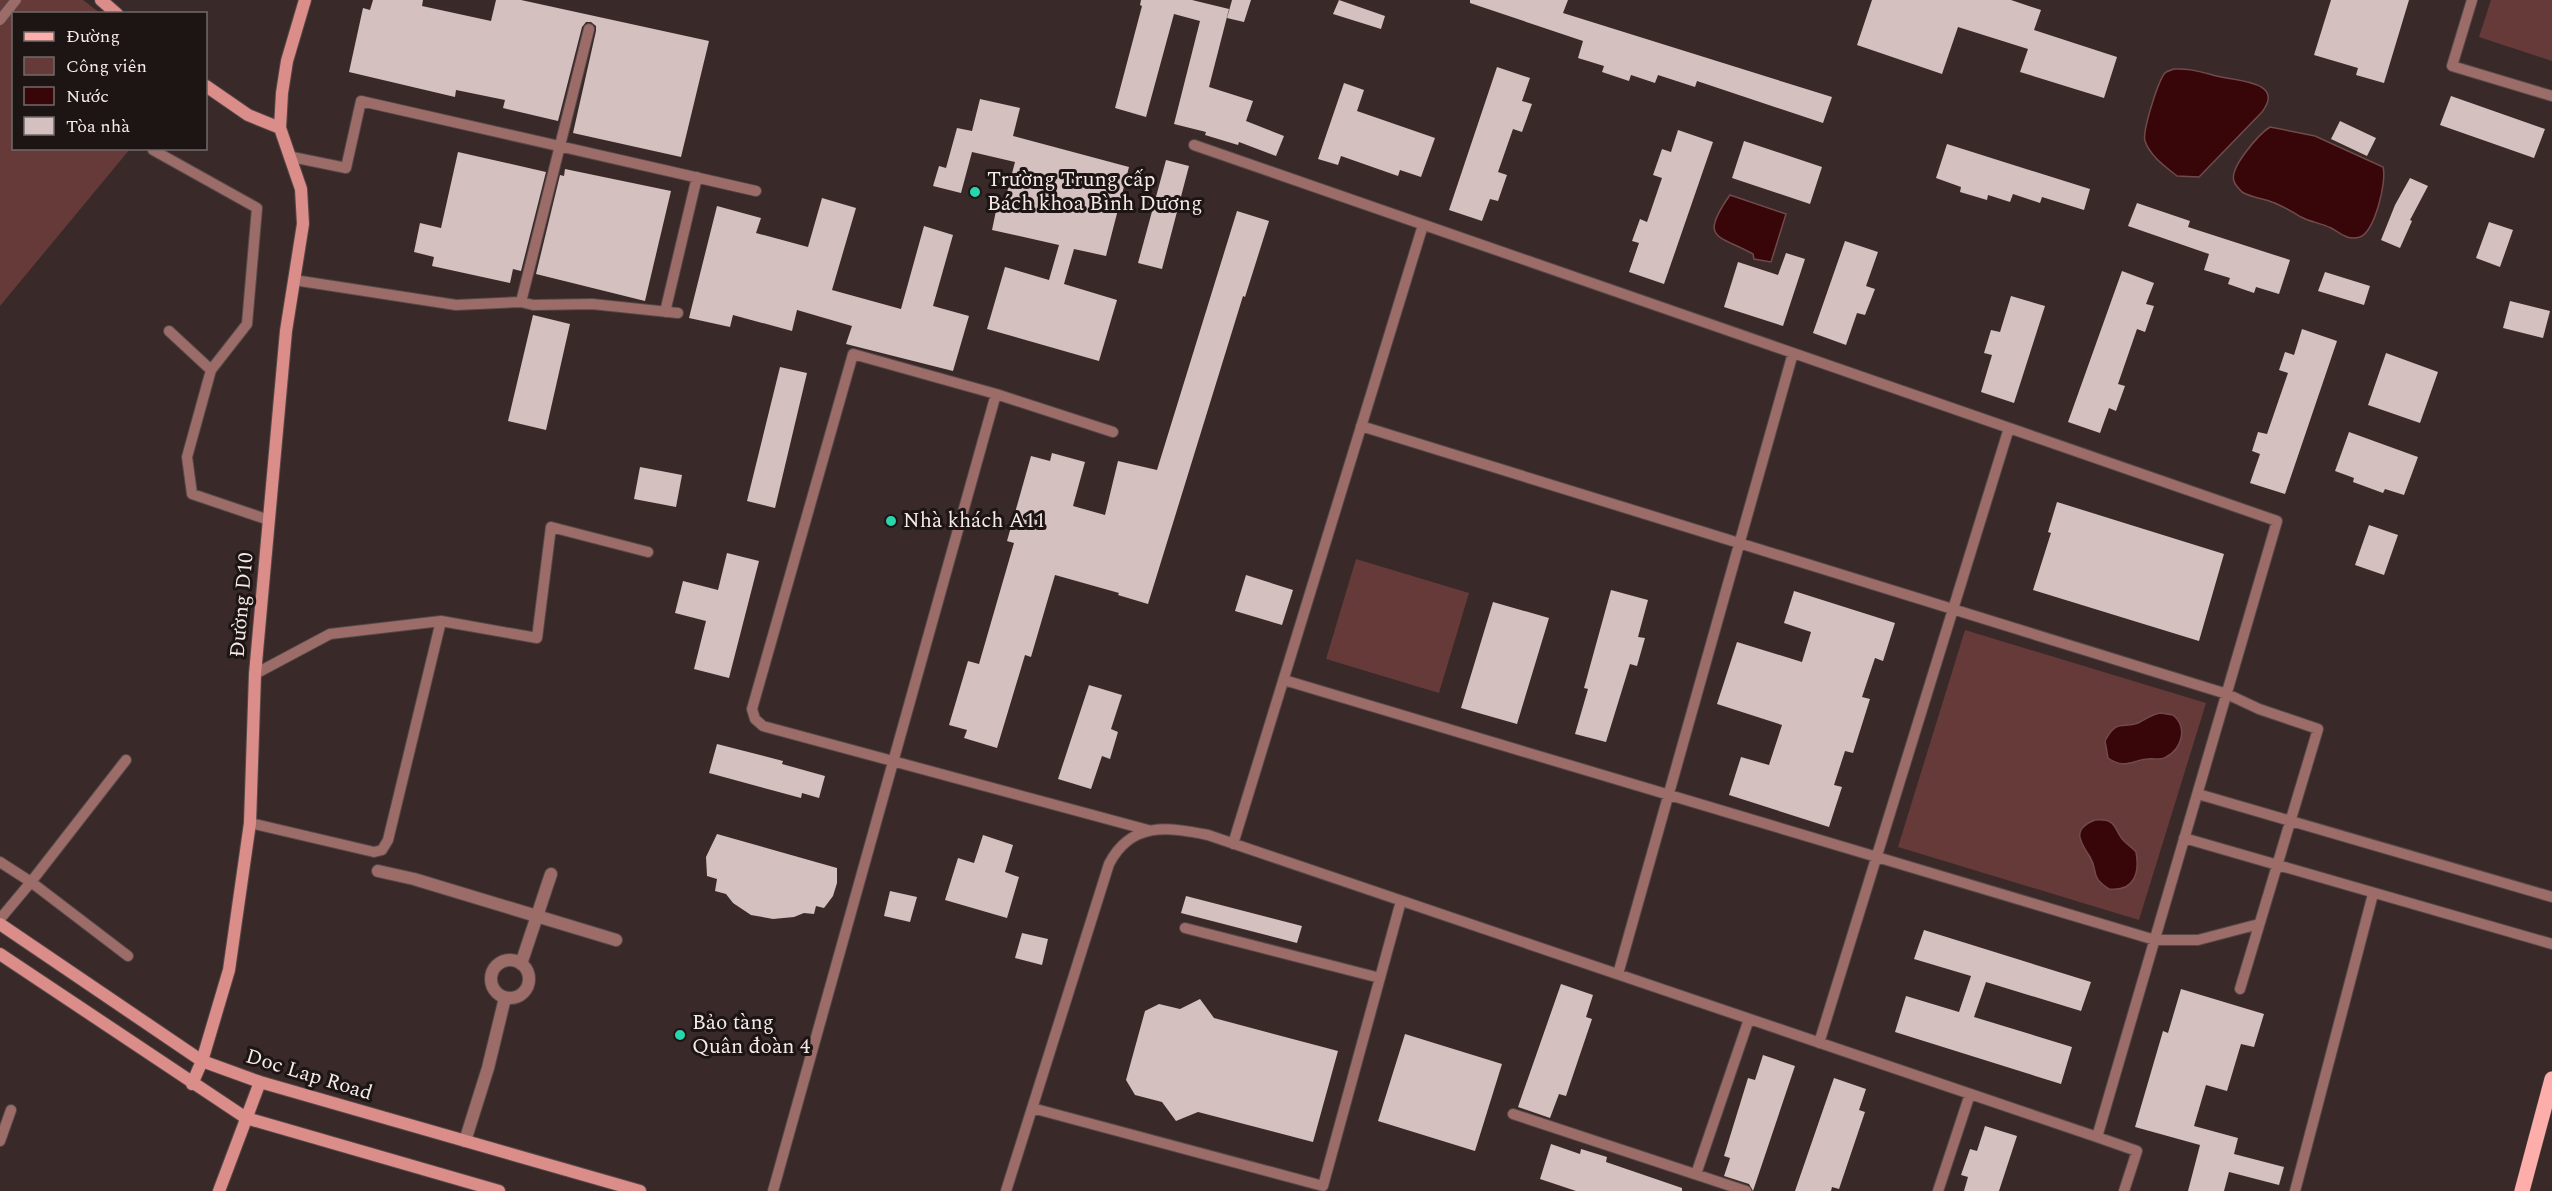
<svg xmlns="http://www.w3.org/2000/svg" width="2552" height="1191" viewBox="0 0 2552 1191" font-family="Spectral,serif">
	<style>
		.green { fill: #653a39 }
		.water { fill: #380509; stroke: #714a4c; stroke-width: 1.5 }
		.building { fill: #d4c0be }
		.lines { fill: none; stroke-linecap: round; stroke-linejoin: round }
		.lane-casing { stroke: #574948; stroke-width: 12 }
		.street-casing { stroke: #574948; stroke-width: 14 }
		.secondary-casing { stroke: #574948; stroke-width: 14 }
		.primary-casing { stroke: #574948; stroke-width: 16 }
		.lane { stroke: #9c6c69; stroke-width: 10 }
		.street { stroke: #9c6c69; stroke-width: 12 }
		.secondary { stroke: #db8d8a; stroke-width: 12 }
		.primary { stroke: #feaeaa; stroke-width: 15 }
		.poi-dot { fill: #28d5ad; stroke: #1c1514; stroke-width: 2 }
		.labels { text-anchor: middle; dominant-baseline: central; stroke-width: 6; stroke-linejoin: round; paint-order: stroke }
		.poi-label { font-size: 21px; fill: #f5eaea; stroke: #1c1514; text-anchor: start }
		.street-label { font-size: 21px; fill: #f5eaea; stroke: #1c1514 }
	</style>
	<rect width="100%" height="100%" fill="#392a29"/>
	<path class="green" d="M 0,0 L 83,0 L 100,13 L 14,14 L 14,148 L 130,149 L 0,306 Z
		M 2491,0 L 2552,0 L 2552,61 L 2479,37 Z
		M 1356,559 L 1469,593 L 1439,693 L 1326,659 Z
		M 1965,630 L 2206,703 L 2139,920 L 1898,847 Z"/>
	<path class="water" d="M 2174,69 C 2191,68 2204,73 2221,77 C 2238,81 2285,82 2262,112 L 2199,177 L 2177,176 C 2166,167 2150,156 2145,141 C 2142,132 2158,81 2165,73 C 2167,71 2171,70 2174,69 Z
		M 2270,127 L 2315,136 L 2383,167 C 2387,181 2375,231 2360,237 C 2348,241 2340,233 2331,228 C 2321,223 2310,222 2301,217 C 2291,211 2283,206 2272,202 C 2262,198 2252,198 2242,192 C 2239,189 2235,185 2234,181 C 2229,168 2259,134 2270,127 Z
		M 1730,195 L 1786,214 L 1771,262 L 1754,259 L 1753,254 C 1719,235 1698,240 1730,195 Z
		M 2161,713 L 2173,715 C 2188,727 2182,749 2166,757 C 2160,761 2154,758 2148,759 C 2132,760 2125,770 2108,758 L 2105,741 C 2117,718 2123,729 2138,723 C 2147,719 2151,714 2161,713 Z
		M 2095,820 C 2119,818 2113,831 2125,842 C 2129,846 2132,847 2136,852 C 2140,873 2134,892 2109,889 C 2089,876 2099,872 2090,857 C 2080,842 2071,829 2095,820 Z"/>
	<path class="building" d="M 373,0 L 423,0 L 422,6 L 491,21 L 496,0 L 521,0 L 709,41 L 681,157 L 573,133 L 596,31 L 596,26 L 591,22 L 586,22 L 582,27 L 558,121 L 503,108 L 505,100 L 456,90 L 455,97 L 349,72 L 363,8 L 370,10 Z
		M 1141,0 L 1192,0 L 1229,9 L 1209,87 L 1253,101 L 1246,121 L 1284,136 L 1276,156 L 1239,142 L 1238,145 L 1205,135 L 1206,132 L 1174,124 L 1200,21 L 1174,14 L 1146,117 L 1115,108 L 1142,6 L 1140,5 Z
		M 1232,0 L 1251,0 L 1244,22 L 1227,18 Z
		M 1339,0 L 1385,16 L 1381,29 L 1333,14 Z
		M 1470,0 L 1568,0 L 1563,13 L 1832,97 L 1823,123 L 1697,81 L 1695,87 L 1658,75 L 1655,83 L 1631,75 L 1629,81 L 1602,72 L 1604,66 L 1578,58 L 1583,41 L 1470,3 Z
		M 1872,0 L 2011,0 L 2041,10 L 2034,30 L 2117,57 L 2104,98 L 2020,72 L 2028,49 L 1958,27 L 1942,74 L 1857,45 Z
		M 2331,0 L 2409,0 L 2384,83 L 2356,75 L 2358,68 L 2314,55 Z
		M 1497,67 L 1530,78 L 1522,101 L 1532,104 L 1522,132 L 1513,129 L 1498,172 L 1507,175 L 1498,201 L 1490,199 L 1482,221 L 1449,210 Z
		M 1344,83 L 1364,90 L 1357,111 L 1435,138 L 1421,177 L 1400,170 L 1398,176 L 1341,156 L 1338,165 L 1318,159 Z
		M 2451,96 L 2545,129 L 2534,158 L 2440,125 Z
		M 980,99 L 1020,108 L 1013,136 L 1129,167 L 1106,256 L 1074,249 L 1064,284 L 1117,300 L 1099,361 L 987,329 L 1005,267 L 1049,280 L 1059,245 L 992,230 L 997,206 L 1003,208 L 1015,162 L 972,152 L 961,193 L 933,186 L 939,166 L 946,168 L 957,128 L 972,131 Z
		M 2340,121 L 2376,138 L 2367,156 L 2331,139 Z
		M 1678,130 L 1713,142 L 1664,284 L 1629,272 L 1639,243 L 1632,241 L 1640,219 L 1647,222 L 1662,178 L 1653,175 L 1662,149 L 1671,152 Z
		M 1744,141 L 1822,167 L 1810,204 L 1732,178 Z
		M 1947,144 L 2090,189 L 2084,210 L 2042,197 L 2040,203 L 2013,194 L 2010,202 L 1988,195 L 1987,200 L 1960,192 L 1961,187 L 1936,178 Z
		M 458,152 L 546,172 L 521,271 L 513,269 L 510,283 L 432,266 L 434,257 L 414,252 L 420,223 L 441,228 Z
		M 1166,160 L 1189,166 L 1162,269 L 1138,263 Z
		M 565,169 L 671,191 L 645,301 L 536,274 L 560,175 L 564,176 Z
		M 2410,178 L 2428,186 L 2410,220 L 2412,221 L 2400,248 L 2381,240 L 2395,205 Z
		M 822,198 L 856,208 L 832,290 L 901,309 L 924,226 L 953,235 L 933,306 L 969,316 L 953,371 L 846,344 L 852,326 L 797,310 L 792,331 L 733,315 L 730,327 L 689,318 L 717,206 L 761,218 L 756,233 L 808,247 Z
		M 2137,203 L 2190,221 L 2188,227 L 2290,260 L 2279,294 L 2256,287 L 2254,293 L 2228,284 L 2230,278 L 2204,270 L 2209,254 L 2128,226 Z
		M 1237,211 L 1269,221 L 1245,297 L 1243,296 L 1148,604 L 1118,595 L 1119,593 L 1055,575 L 1031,657 L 1025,655 L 997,748 L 964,738 L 967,730 L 949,725 L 968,661 L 979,664 L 1014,543 L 1007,541 L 1031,456 L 1050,461 L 1052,453 L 1085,462 L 1073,506 L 1105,515 L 1118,461 L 1157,470 Z
		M 2489,222 L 2513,230 L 2500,267 L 2476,258 Z
		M 1845,241 L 1878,252 L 1866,286 L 1875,289 L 1865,315 L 1857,313 L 1846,345 L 1813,333 Z
		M 1786,253 L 1805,259 L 1783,326 L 1724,307 L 1738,262 L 1778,275 Z
		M 2122,271 L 2154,283 L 2146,304 L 2154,306 L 2145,332 L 2137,329 L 2118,384 L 2125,386 L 2116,411 L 2109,408 L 2100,433 L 2068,422 Z
		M 2325,272 L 2370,286 L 2364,305 L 2318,291 Z
		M 2011,296 L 2045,306 L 2014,403 L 1981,392 L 1992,355 L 1984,353 L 1991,330 L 2000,332 Z
		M 2510,301 L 2550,311 L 2543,338 L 2503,328 Z
		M 533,315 L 570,324 L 546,430 L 508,421 Z
		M 2302,329 L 2337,341 L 2285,494 L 2250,483 L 2260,454 L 2252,451 L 2258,432 L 2267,434 L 2288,373 L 2279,370 L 2285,352 L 2294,355 Z
		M 2386,353 L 2438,372 L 2420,423 L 2368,405 Z
		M 780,367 L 807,373 L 775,508 L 747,501 Z
		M 2349,432 L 2418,457 L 2404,495 L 2385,489 L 2383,493 L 2353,482 L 2354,478 L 2335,471 Z
		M 640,467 L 682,475 L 676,507 L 634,499 Z
		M 2057,502 L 2224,554 L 2199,641 L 2033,590 L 2051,533 L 2048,532 Z
		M 2369,525 L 2398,535 L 2384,575 L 2355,565 Z
		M 727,553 L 759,561 L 729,678 L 694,669 L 706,621 L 675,613 L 683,581 L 718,590 Z
		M 1246,575 L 1293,590 L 1282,625 L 1235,611 Z
		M 1611,590 L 1648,600 L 1638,637 L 1645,638 L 1637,666 L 1630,664 L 1606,742 L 1575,734 L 1588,689 L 1584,688 Z
		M 1794,591 L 1895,623 L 1883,661 L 1875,658 L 1862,697 L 1870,699 L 1853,753 L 1845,751 L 1834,785 L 1842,787 L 1829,827 L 1729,795 L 1741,757 L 1769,765 L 1782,725 L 1717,704 L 1737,642 L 1802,662 L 1811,632 L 1784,623 Z
		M 1493,602 L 1549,618 L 1517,724 L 1461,708 Z
		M 1089,685 L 1122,695 L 1111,729 L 1118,732 L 1110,759 L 1102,756 L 1091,789 L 1058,779 Z
		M 717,744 L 783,761 L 782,764 L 825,776 L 819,798 L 802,793 L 801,798 L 709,773 Z
		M 717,834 L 837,868 L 837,883 L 833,896 L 824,908 L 816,906 L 814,914 L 804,913 L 794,917 L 773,919 L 751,915 L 733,903 L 726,894 L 715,891 L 717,879 L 707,876 L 706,857 Z
		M 983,835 L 1013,845 L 1005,872 L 1019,877 L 1007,918 L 945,900 L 958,858 L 974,863 Z
		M 890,891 L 917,897 L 910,922 L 884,916 Z
		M 1186,896 L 1302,926 L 1297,943 L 1181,913 Z
		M 1924,930 L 2091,982 L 2081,1011 L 1986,982 L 1974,1017 L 2072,1047 L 2061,1084 L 1895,1032 L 1906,996 L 1959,1012 L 1971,976 L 1914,959 Z
		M 1022,933 L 1048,939 L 1042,965 L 1015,958 Z
		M 1561,984 L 1593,995 L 1586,1017 L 1592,1019 L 1566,1096 L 1559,1094 L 1550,1118 L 1518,1107 Z
		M 2181,989 L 2264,1014 L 2254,1047 L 2241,1044 L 2227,1091 L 2206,1085 L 2194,1126 L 2238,1138 L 2234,1154 L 2284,1167 L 2279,1185 L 2229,1172 L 2224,1191 L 2188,1191 L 2200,1145 L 2135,1127 L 2163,1031 L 2168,1033 Z
		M 1200,999 L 1214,1018 L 1338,1051 L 1313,1142 L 1198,1112 L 1176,1121 L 1162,1102 L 1135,1095 L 1126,1080 L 1145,1011 L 1159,1004 L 1180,1009 Z
		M 1405,1034 L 1502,1064 L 1475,1151 L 1378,1121 Z
		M 1763,1055 L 1795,1066 L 1753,1191 L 1749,1184 L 1724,1176 L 1730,1158 L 1724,1156 L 1748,1078 L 1755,1080 Z
		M 1834,1078 L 1866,1089 L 1859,1110 L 1865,1112 L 1839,1189 L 1832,1187 L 1831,1191 L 1795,1191 Z
		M 1985,1126 L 2017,1136 L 1999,1191 L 1964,1191 L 1968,1177 L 1961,1175 L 1970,1149 L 1977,1151 Z
		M 1551,1144 L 1580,1154 L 1581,1149 L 1607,1157 L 1606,1162 L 1682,1188 L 1682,1191 L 1576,1191 L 1540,1179 Z"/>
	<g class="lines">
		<defs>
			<path id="lane" d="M 2472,0 L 2452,66 L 2552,96
				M 0,20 L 16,0
				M 153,150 L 257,208 L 247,324 L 211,370
				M 292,157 L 346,168 L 361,101 L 756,191
				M 294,280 L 456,305 L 521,302 L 533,305 L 592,304 L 678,313
				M 521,302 L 589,29
				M 665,312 L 697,177
				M 169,331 L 211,370 L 187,457 L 192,494 L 269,520
				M 1361,426 L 2227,694 L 2259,709 L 2318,729 L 2240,989
				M 1113,432 L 996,394 L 853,354 L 752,709 L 755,719 L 763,726 L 1148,830
				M 255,674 L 330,634 L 441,621 L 537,638 L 551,527 L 648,552
				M 1284,680 L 2155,940 L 2198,940 L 2259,924
				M 126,760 L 31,882 L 128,956
				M 2198,794 L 2552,897
				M 250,823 L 374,852 L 382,850 L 388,840 L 441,621
				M 2184,838 L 2552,944
				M 1233,844 L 1423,225
				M 0,862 L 31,882 L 0,919
				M 1185,928 L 1380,978
				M 1618,974 L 1793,353
				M 1819,1043 L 2009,428
				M 1032,1108 L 1323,1186 L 1401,901
				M 1513,1114 L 1746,1191
				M 2097,1137 L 2137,1151 L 2124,1191
				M 0,1141 L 11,1110
				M 1696,1174 L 1749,1019
				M 773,1191 L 996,394
				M 1006,1191 L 1109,864 C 1131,821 1168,827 1208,835 L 2097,1137 L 2277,521 L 1194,145
				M 1938,1191 L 1970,1094
				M 2295,1191 L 2373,894"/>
			<path id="street" d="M 378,871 L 414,879 L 616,940
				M491 979a19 19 0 1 1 38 0a19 19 0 1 1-38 0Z
				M 521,964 L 551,874
				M 465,1141 L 488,1068 L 505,998"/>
			<path id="secondary" d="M 101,0 L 117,14
				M 206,86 L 248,115 L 280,128
				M 0,924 L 202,1061 L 260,1082 L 640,1191
				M 0,954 L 246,1118 L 499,1191
				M 192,1084 L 202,1061 L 229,970 L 250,823 L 255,674 L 286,331 L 303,224 L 301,189 L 280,128 L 282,93 L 287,61 L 305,0
				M 219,1191 L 260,1082"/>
			<path id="primary" d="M 2522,1191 L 2552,1079"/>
		</defs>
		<use href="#lane" class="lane-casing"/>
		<use href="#street" class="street-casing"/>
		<use href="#secondary" class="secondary-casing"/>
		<use href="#primary" class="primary-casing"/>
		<use href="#lane" class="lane"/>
		<use href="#street" class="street"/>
		<use href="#secondary" class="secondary"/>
		<use href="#primary" class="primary"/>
	</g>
	<g class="poi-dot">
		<circle cx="975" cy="192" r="6"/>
		<circle cx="891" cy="521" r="6"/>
		<circle cx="680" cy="1035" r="6"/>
	</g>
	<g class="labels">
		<g class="poi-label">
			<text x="987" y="180">Trường Trung cấp<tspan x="987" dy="24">Bách khoa Bình Dương</tspan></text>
			<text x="903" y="521">Nhà khách A11</text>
			<text x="692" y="1023">Bảo tàng<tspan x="692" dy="24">Quân đoàn 4</tspan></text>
		</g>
		<g class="street-label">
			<text transform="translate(242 605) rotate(-85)">Đường D10</text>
			<text transform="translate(309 1075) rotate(17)">Doc Lap Road</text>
		</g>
	</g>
	<rect x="12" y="12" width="195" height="138" fill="#1c1514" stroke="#736a6a" stroke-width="1.5"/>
	<rect x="24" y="32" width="30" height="9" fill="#feaeaa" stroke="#736a6a" stroke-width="1.5"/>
	<text x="66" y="42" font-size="18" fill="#f5eaea">Đường</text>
	<rect x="24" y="57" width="30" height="18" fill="#653a39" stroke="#736a6a" stroke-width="1.5"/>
	<text x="66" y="72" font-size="18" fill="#f5eaea">Công viên</text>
	<rect x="24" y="87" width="30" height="18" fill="#380509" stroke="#736a6a" stroke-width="1.5"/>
	<text x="66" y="102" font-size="18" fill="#f5eaea">Nước</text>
	<rect x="24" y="117" width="30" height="18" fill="#d4c0be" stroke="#736a6a" stroke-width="1.5"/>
	<text x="66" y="132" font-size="18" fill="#f5eaea">Tòa nhà</text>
</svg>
